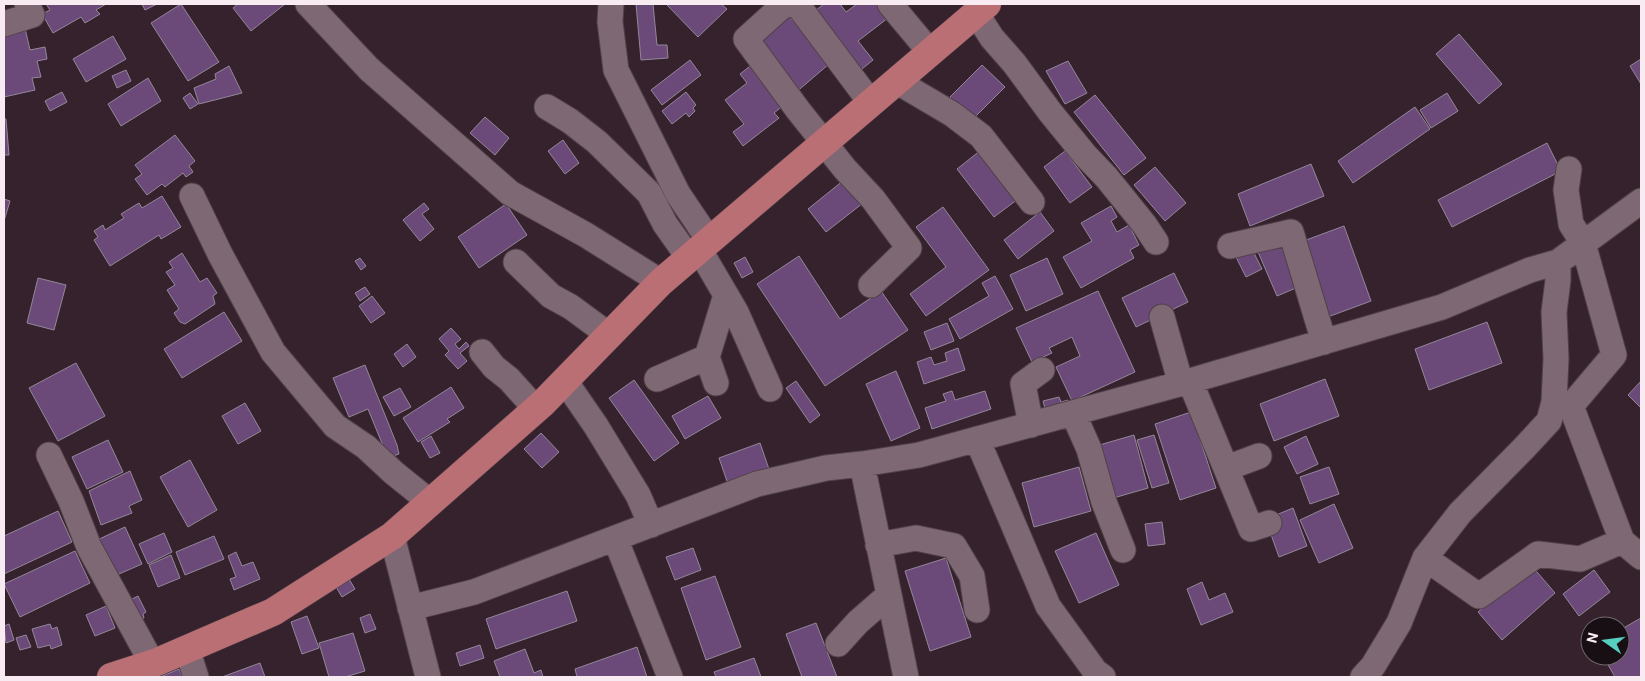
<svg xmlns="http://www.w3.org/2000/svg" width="1645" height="681" viewBox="0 0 1645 681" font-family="Roboto,sans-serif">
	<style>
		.building { fill: #6b4a79; stroke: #94879a }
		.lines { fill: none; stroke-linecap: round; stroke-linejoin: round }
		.minor-casing { stroke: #514149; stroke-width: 27 }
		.major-casing { stroke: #514149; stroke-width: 29 }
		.minor { stroke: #7e6873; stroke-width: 25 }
		.major { stroke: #ba6f74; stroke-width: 28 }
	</style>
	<rect width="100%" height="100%" fill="#35222c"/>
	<path class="building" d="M 46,4 L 106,4 L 96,10 L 100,14 L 85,23 L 81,17 L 53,33 L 42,14 L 50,10 Z
		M 142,4 L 157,4 L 145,10 Z
		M 181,4 L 219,62 L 188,81 L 151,23 Z
		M 238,4 L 285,4 L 251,31 L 233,8 Z
		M 636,4 L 653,4 L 657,45 L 667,45 L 668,58 L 641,60 Z
		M 666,4 L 721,4 L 727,9 L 698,37 Z
		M 824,4 L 840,4 L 846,12 L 857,4 L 877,4 L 888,18 L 858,41 L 873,60 L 857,73 L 812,13 Z
		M 785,11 L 829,64 L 794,94 L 750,41 Z
		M 24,24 L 30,50 L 45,47 L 47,59 L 37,61 L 41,77 L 32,78 L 35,90 L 4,97 L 4,29 Z
		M 1459,34 L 1502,84 L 1479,104 L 1436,54 Z
		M 113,36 L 126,59 L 86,82 L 73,59 Z
		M 1641,59 L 1641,84 L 1630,66 Z
		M 690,60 L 701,75 L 662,105 L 651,90 Z
		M 1068,61 L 1087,93 L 1065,104 L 1046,71 Z
		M 754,63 L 785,104 L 774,113 L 779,118 L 743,146 L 733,132 L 744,124 L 725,100 L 747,83 L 740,74 Z
		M 982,65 L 1005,87 L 973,119 L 950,97 Z
		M 229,66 L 242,93 L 199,104 L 194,88 L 216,79 L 215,74 Z
		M 126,70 L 131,81 L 117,88 L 112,76 Z
		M 148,78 L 161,101 L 121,126 L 108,104 Z
		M 62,92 L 67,102 L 50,111 L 45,101 Z
		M 686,92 L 696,105 L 693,108 L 695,111 L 689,117 L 686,113 L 672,124 L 662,111 Z
		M 190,93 L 198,104 L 190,109 L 183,98 Z
		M 1447,93 L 1458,111 L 1431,128 L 1420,110 Z
		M 1095,95 L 1146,158 L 1124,175 L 1074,112 Z
		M 1415,107 L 1430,129 L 1353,183 L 1338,161 Z
		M 485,117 L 509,138 L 495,155 L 470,133 Z
		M 4,119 L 6,119 L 9,155 L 4,155 Z
		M 175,135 L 195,161 L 189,166 L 193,172 L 186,177 L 183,173 L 165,187 L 162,184 L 147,195 L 135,179 L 142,174 L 135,165 Z
		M 563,140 L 579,163 L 565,174 L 548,151 Z
		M 1547,143 L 1561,171 L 1452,227 L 1438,200 Z
		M 981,150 L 1018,199 L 994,217 L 957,169 Z
		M 1065,151 L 1092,187 L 1070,203 L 1044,167 Z
		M 1311,164 L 1324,196 L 1250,226 L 1238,194 Z
		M 1155,167 L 1186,203 L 1165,221 L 1134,185 Z
		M 844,180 L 863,203 L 826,232 L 808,209 Z
		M 162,196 L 181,227 L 161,239 L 159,235 L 110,266 L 94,240 L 98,237 L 94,231 L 103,225 L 105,230 L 124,218 L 121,214 L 139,203 L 142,208 Z
		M 4,199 L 10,201 L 4,221 Z
		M 424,203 L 429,209 L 422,214 L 434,229 L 420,241 L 403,220 Z
		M 506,204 L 527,235 L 479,268 L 458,237 Z
		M 1111,206 L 1117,217 L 1111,221 L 1117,232 L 1129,225 L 1139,245 L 1130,250 L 1134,258 L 1081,288 L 1063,257 L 1092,241 L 1081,223 Z
		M 943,207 L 989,270 L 926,316 L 910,294 L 946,267 L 916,227 Z
		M 1040,212 L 1054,231 L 1018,259 L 1004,240 Z
		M 1344,226 L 1371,301 L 1325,318 L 1298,243 Z
		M 1284,241 L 1303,285 L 1277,296 L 1258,252 Z
		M 1250,245 L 1262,269 L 1246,277 L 1234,253 Z
		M 182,253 L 200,282 L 207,278 L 217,293 L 213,296 L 215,304 L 185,324 L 180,322 L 174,313 L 179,309 L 167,290 L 175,285 L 166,272 L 173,268 L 169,262 Z
		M 799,256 L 840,319 L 881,291 L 908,330 L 825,386 L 757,284 Z
		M 745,257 L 753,272 L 742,278 L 734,263 Z
		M 360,258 L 366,266 L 361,270 L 355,261 Z
		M 1047,258 L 1063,294 L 1026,311 L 1010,275 Z
		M 1174,273 L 1188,302 L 1136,327 L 1122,298 Z
		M 995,276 L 1013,309 L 960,339 L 949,319 L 989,296 L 982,283 Z
		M 38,278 L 66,285 L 54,330 L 27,323 Z
		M 365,287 L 370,294 L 360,301 L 355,293 Z
		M 1098,291 L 1135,372 L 1072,401 L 1056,367 L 1080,356 L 1072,337 L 1049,348 L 1052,353 L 1032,362 L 1016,328 Z
		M 372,296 L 385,313 L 371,323 L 359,306 Z
		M 224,312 L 242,341 L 182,378 L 164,349 Z
		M 1487,322 L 1502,363 L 1429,390 L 1415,349 Z
		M 947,323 L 954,341 L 931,350 L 924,332 Z
		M 451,328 L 461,339 L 455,344 L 459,349 L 466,342 L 469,346 L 460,353 L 467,361 L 458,369 L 445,355 L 449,351 L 439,339 Z
		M 407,344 L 416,357 L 403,367 L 394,354 Z
		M 958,348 L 965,370 L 924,384 L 917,362 L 931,357 L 934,365 L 947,361 L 945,353 Z
		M 76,363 L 105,416 L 58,441 L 29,388 Z
		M 365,365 L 397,445 L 399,454 L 388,458 L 368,409 L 349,417 L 333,378 Z
		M 896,371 L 920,428 L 891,441 L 866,384 Z
		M 1325,379 L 1339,416 L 1274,441 L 1260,404 Z
		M 634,380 L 679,443 L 654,461 L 609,398 Z
		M 796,381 L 820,415 L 810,423 L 786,388 Z
		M 1641,381 L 1641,406 L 1640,407 L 1628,395 Z
		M 451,387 L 464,408 L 447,419 L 450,422 L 418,442 L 403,418 Z
		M 400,388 L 411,407 L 394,416 L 383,397 Z
		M 952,391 L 955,400 L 985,391 L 991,409 L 932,429 L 925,408 L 946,401 L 943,394 Z
		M 708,396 L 721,418 L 685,439 L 672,416 Z
		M 1059,397 L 1061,402 L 1068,400 L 1071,409 L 1047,416 L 1043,401 Z
		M 245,403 L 261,431 L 238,444 L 222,416 Z
		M 1191,412 L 1216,488 L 1180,500 L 1155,424 Z
		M 541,433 L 559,452 L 542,468 L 524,449 Z
		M 1134,435 L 1148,488 L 1110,499 L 1096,446 Z
		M 1154,435 L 1169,483 L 1152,488 L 1137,440 Z
		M 431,436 L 440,453 L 430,458 L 421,442 Z
		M 1306,436 L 1318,464 L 1297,474 L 1284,447 Z
		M 108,440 L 123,472 L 87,489 L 72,457 Z
		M 760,443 L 770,472 L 729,487 L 719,458 Z
		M 190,460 L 217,510 L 188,527 L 160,477 Z
		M 1079,467 L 1091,511 L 1034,527 L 1022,483 Z
		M 1329,467 L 1339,494 L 1310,504 L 1300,477 Z
		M 130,471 L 142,500 L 129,506 L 132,513 L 101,525 L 89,491 Z
		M 1334,504 L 1353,548 L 1319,563 L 1300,520 Z
		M 1293,508 L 1307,546 L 1279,557 L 1269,529 L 1276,515 Z
		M 58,511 L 72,542 L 4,574 L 4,536 Z
		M 1162,522 L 1165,544 L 1148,546 L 1145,524 Z
		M 125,527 L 142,564 L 112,577 L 95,541 Z
		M 164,533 L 172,552 L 148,564 L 139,544 Z
		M 1096,533 L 1119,585 L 1079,603 L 1055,551 Z
		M 214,536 L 224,559 L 185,575 L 176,552 Z
		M 693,548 L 701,570 L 675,580 L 666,557 Z
		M 75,551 L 90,583 L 20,617 L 4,584 Z
		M 236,552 L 242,566 L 253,562 L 260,579 L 234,590 L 230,579 L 236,577 L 228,556 Z
		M 171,555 L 180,578 L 158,587 L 149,565 Z
		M 946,558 L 971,637 L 930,651 L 905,571 Z
		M 1531,565 L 1555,593 L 1502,640 L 1478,612 Z
		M 1594,570 L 1610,592 L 1579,616 L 1563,594 Z
		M 715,576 L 741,647 L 706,660 L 681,588 Z
		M 349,579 L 355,589 L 342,597 L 336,587 Z
		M 1202,582 L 1209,600 L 1225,593 L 1233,612 L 1201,625 L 1187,589 Z
		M 567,591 L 577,621 L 496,649 L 486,619 Z
		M 138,596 L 146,612 L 143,614 L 144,618 L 142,619 L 126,602 Z
		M 106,606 L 115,628 L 95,636 L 86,615 Z
		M 370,614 L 376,629 L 365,633 L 360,618 Z
		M 307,616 L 319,648 L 302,654 L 291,622 Z
		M 1641,618 L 1641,677 L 1615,677 L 1603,656 L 1620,656 L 1620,630 Z
		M 816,623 L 837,677 L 802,677 L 786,634 Z
		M 9,624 L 14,640 L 6,643 L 4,626 Z
		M 50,624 L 52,629 L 57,627 L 62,645 L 51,649 L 50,645 L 38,648 L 32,629 Z
		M 353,633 L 365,671 L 345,677 L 329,677 L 319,643 Z
		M 26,635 L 31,647 L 20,650 L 16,638 Z
		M 480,645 L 484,658 L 460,666 L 456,653 Z
		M 637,647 L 647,677 L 577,677 L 575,669 Z
		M 525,649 L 534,673 L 541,670 L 543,677 L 500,677 L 494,661 Z
		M 754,658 L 761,677 L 716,677 L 714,672 Z
		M 260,663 L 265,677 L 222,677 Z
		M 179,669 L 182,677 L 160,677 Z"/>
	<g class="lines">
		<defs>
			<path id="minor" d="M 308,4 L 369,69 L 510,193 L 586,235 L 661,282
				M 611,4 L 610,22 L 616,70 L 678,194 L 709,240
				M 787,4 L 779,9 L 746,39 L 798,110 L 845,169 L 873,199 L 909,248 L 871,285
				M 797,4 L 871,103
				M 890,4 L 930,52
				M 976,13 L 992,38 L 1014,63 L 1050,112 L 1085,155 L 1107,178 L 1144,224 L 1156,242
				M 4,24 L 32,15 L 27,4
				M 896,81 L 952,114 L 981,136 L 1032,202
				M 547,107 L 570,121 L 597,142 L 649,193 L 665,224 L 689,258
				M 1569,169 L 1566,190 L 1571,224 L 1583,243 L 1614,355 L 1571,406 L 1622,541 L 1641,557
				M 192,196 L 220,254 L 273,352 L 335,426 L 366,447 L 394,473 L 430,502
				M 1230,246 L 1291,232 L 1324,342
				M 699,249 L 736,312 L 770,389
				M 516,262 L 551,296 L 571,307 L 609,335
				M 1162,317 L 1181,384
				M 482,352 L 494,367 L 509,379 L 536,409
				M 707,357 L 716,383
				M 657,379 L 707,357 L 726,295
				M 565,381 L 596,426 L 638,495 L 651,525
				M 1190,381 L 1251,529 L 1269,523
				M 1073,413 L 1089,449 L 1104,502 L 1123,550
				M 1031,425 L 1023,384 L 1042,370
				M 977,439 L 1048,606 L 1095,671 L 1103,677
				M 49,455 L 71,501 L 89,547 L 152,663
				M 862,464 L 906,677
				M 1227,468 L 1259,456
				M 392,536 L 428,677
				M 615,538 L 670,677
				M 878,545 L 916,538 L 954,546 L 972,576 L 977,610
				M 1425,558 L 1479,596 L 1538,554 L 1580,559 L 1622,541
				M 410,608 L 474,592 L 757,484 L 826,468 L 862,464 L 919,455 L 1190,381 L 1442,307 L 1530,270 L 1558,262 L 1641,201
				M 838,644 L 858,622 L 889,595
				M 187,649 L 196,677
				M 1363,677 L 1373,666 L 1399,623 L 1425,558 L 1460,513 L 1524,448 L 1549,421 L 1554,402 L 1556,359 L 1554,312 L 1558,280 L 1558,262"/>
			<path id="major" d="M 111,677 L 157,662 L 273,612 L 392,536 L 543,403 L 661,282 L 987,4"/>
		</defs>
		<use href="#minor" class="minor-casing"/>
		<use href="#major" class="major-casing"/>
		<use href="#minor" class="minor"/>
		<use href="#major" class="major"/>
	</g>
	<rect width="1645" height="681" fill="none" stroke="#f8ebf1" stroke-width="10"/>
	<g transform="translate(1605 641) rotate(284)"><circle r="24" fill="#170f13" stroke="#71676c"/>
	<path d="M0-4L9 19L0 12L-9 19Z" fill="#58cec0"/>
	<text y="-8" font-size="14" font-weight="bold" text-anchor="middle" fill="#f8ebf1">N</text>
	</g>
</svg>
